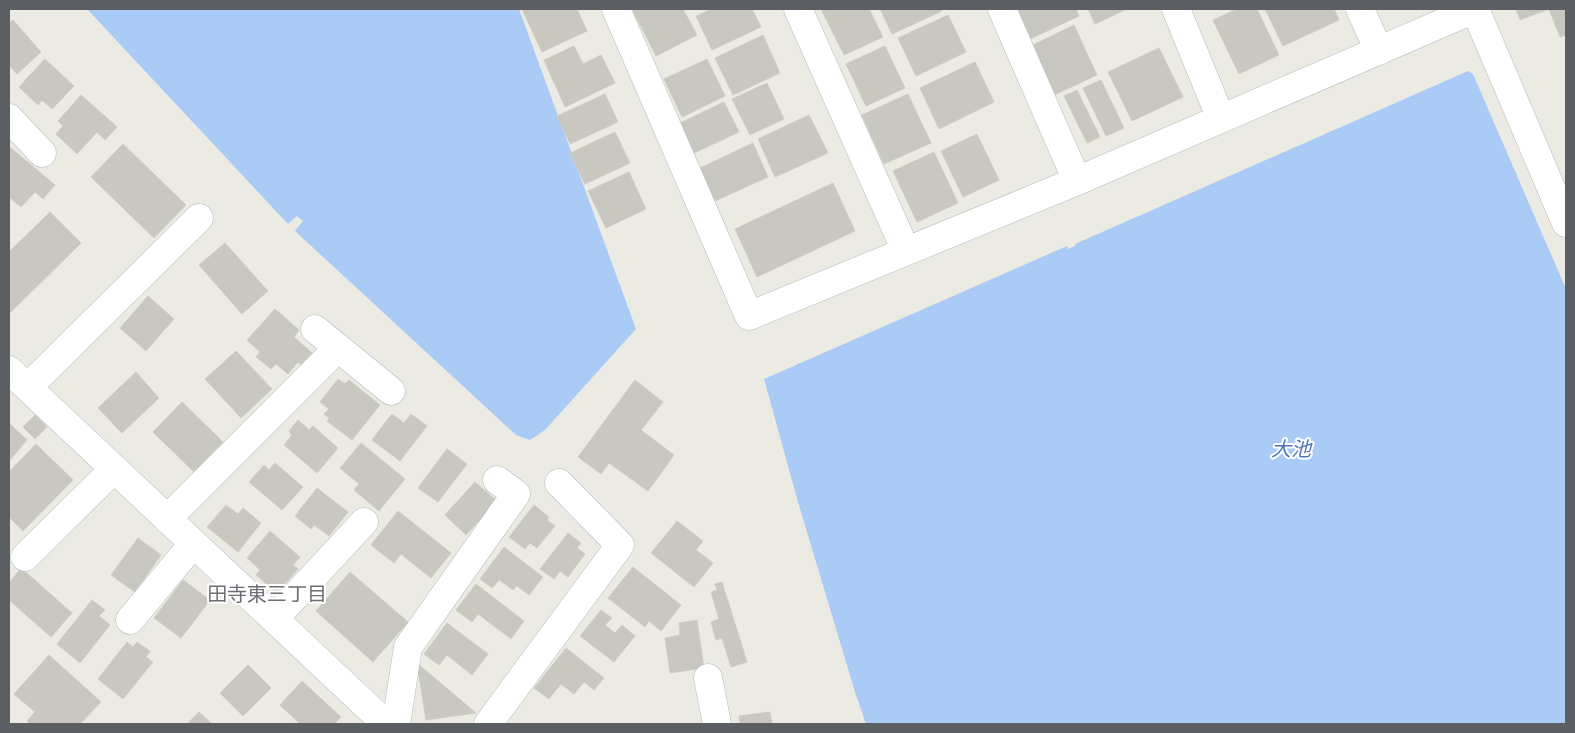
<svg xmlns="http://www.w3.org/2000/svg" width="1575" height="733" viewBox="0 0 1575 733" font-family="Karla,'Noto Sans JP',sans-serif">
	<style>
		.water { fill: #aacbf5 }
		.building { fill: #c8c7c0; stroke: #d0cec2 }
		.lines { fill: none; stroke-linecap: round; stroke-linejoin: round }
		.minor-casing { stroke: #b6b8bc; stroke-width: 29 }
		.minor { stroke: #fff; stroke-width: 28 }
		.labels { text-anchor: middle; dominant-baseline: central; stroke-width: 4; stroke-linejoin: round; paint-order: stroke }
		.water-label { font-size: 20px; font-style: italic; fill: #5075b6; stroke: #fff }
		.neighbourhood-label { font-size: 20px; fill: #6c6f74; stroke: #fff }
	</style>
	<rect width="100%" height="100%" fill="#ecebe3"/>
	<path class="water" d="M 87,9 L 519,9 L 636,329 L 545,430 L 530,440 L 516,435 L 295,231 L 303,221 L 297,216 L 288,224 Z
		M 1468,71 L 1473,74 L 1566,289 L 1566,724 L 866,724 L 855,692 L 798,502 L 764,379 L 1067,246 L 1068,249 L 1075,246 L 1075,244 Z"/>
	<path class="building" d="M 522,9 L 577,9 L 587,31 L 542,52 Z
		M 638,9 L 683,9 L 697,35 L 656,56 L 633,11 Z
		M 712,9 L 752,9 L 761,27 L 712,50 L 696,16 Z
		M 821,9 L 869,9 L 883,37 L 844,55 Z
		M 880,9 L 940,9 L 942,11 L 892,34 Z
		M 1013,9 L 1076,9 L 1079,16 L 1028,40 Z
		M 1088,9 L 1127,9 L 1095,24 Z
		M 1237,9 L 1257,9 L 1279,55 L 1239,74 L 1213,20 Z
		M 1265,9 L 1334,9 L 1339,20 L 1283,46 Z
		M 1516,9 L 1566,9 L 1566,35 L 1560,37 L 1549,9 L 1520,20 Z
		M 948,15 L 966,52 L 916,76 L 898,38 Z
		M 13,20 L 41,52 L 17,74 L 9,65 L 9,23 Z
		M 1074,25 L 1097,75 L 1050,97 L 1027,48 Z
		M 763,35 L 780,73 L 733,95 L 715,58 Z
		M 574,46 L 583,64 L 601,55 L 615,83 L 565,107 L 544,60 Z
		M 885,46 L 905,88 L 866,106 L 846,64 Z
		M 1159,48 L 1183,97 L 1132,121 L 1108,72 Z
		M 45,59 L 74,86 L 52,109 L 42,100 L 38,105 L 19,87 Z
		M 707,59 L 725,96 L 682,117 L 664,79 Z
		M 975,62 L 994,102 L 939,129 L 920,88 Z
		M 1101,80 L 1124,128 L 1106,136 L 1083,88 Z
		M 767,83 L 784,119 L 750,135 L 732,99 Z
		M 1077,90 L 1100,137 L 1087,143 L 1064,96 Z
		M 605,94 L 618,122 L 570,144 L 557,116 Z
		M 908,94 L 931,143 L 884,164 L 862,115 Z
		M 81,95 L 117,127 L 105,140 L 97,132 L 77,154 L 56,134 L 63,126 L 58,121 Z
		M 724,102 L 739,132 L 694,153 L 680,123 Z
		M 809,115 L 828,153 L 775,177 L 758,139 Z
		M 615,132 L 630,163 L 585,184 L 570,153 Z
		M 977,134 L 999,180 L 963,197 L 941,151 Z
		M 753,143 L 768,177 L 715,201 L 700,168 Z
		M 123,144 L 186,205 L 154,238 L 91,177 Z
		M 11,148 L 55,185 L 43,199 L 35,192 L 21,207 L 9,197 L 9,150 Z
		M 934,152 L 958,203 L 917,222 L 893,171 Z
		M 629,172 L 646,209 L 606,228 L 588,191 Z
		M 833,183 L 855,231 L 757,277 L 735,229 Z
		M 50,212 L 81,243 L 9,314 L 9,252 Z
		M 225,243 L 268,291 L 242,314 L 199,265 Z
		M 148,296 L 174,319 L 146,351 L 120,328 Z
		M 275,309 L 299,330 L 294,337 L 312,353 L 301,365 L 298,362 L 288,374 L 276,364 L 271,369 L 256,357 L 260,352 L 247,340 Z
		M 236,351 L 272,389 L 241,418 L 205,379 Z
		M 136,372 L 159,398 L 122,433 L 98,408 Z
		M 338,379 L 345,384 L 349,380 L 380,405 L 352,440 L 327,421 L 329,418 L 324,414 L 329,409 L 320,402 Z
		M 635,380 L 663,402 L 641,430 L 674,455 L 648,491 L 609,463 L 601,474 L 578,457 Z
		M 182,402 L 223,442 L 194,472 L 153,432 Z
		M 392,414 L 404,423 L 411,414 L 427,426 L 400,461 L 372,440 Z
		M 35,415 L 47,427 L 35,439 L 23,427 Z
		M 298,420 L 309,430 L 313,426 L 338,448 L 317,473 L 284,445 L 292,435 L 289,431 Z
		M 9,423 L 27,440 L 9,461 Z
		M 361,443 L 405,479 L 379,511 L 354,490 L 359,484 L 340,468 Z
		M 36,444 L 73,480 L 23,531 L 9,517 L 9,472 Z
		M 447,449 L 467,464 L 438,502 L 418,488 Z
		M 275,463 L 303,487 L 282,510 L 249,482 L 264,465 L 269,470 Z
		M 475,482 L 497,501 L 466,535 L 445,515 Z
		M 317,488 L 348,512 L 329,536 L 314,525 L 311,529 L 295,516 Z
		M 226,505 L 238,514 L 243,508 L 261,523 L 238,552 L 207,527 Z
		M 534,505 L 549,517 L 547,520 L 555,526 L 537,548 L 530,543 L 525,549 L 509,537 Z
		M 398,511 L 451,553 L 431,578 L 401,554 L 394,563 L 371,545 Z
		M 677,521 L 703,541 L 696,550 L 713,563 L 694,587 L 651,553 Z
		M 270,531 L 300,557 L 293,565 L 298,569 L 277,593 L 256,575 L 260,570 L 247,558 Z
		M 568,533 L 581,543 L 577,548 L 585,554 L 568,577 L 560,571 L 554,579 L 540,569 Z
		M 138,538 L 161,555 L 135,592 L 111,575 Z
		M 504,547 L 543,577 L 529,595 L 517,586 L 513,590 L 499,580 L 492,588 L 480,579 Z
		M 633,567 L 681,605 L 661,631 L 649,621 L 645,627 L 608,598 Z
		M 21,568 L 72,613 L 51,637 L 9,600 L 9,583 Z
		M 350,572 L 408,622 L 373,662 L 316,611 Z
		M 183,580 L 210,600 L 181,638 L 154,618 Z
		M 722,582 L 747,662 L 731,667 L 722,638 L 716,640 L 711,622 L 719,619 L 711,592 L 717,590 L 715,584 Z
		M 476,584 L 524,621 L 511,639 L 478,614 L 472,622 L 456,610 Z
		M 92,600 L 105,610 L 99,616 L 110,625 L 80,663 L 57,644 Z
		M 601,610 L 612,618 L 605,625 L 615,633 L 622,625 L 635,636 L 614,662 L 580,636 Z
		M 697,620 L 704,668 L 670,673 L 665,638 L 680,635 L 679,623 Z
		M 447,623 L 488,654 L 472,675 L 447,655 L 439,665 L 424,654 Z
		M 127,642 L 133,647 L 137,642 L 150,651 L 146,657 L 153,662 L 123,699 L 98,679 Z
		M 566,648 L 604,678 L 594,690 L 584,682 L 574,694 L 561,684 L 549,699 L 534,688 Z
		M 49,655 L 101,702 L 80,724 L 30,724 L 27,721 L 35,712 L 14,694 Z
		M 417,663 L 476,713 L 426,720 Z
		M 248,665 L 271,688 L 243,716 L 220,693 Z
		M 302,681 L 341,717 L 334,724 L 300,724 L 280,705 Z
		M 199,712 L 212,724 L 187,724 Z
		M 770,712 L 772,724 L 740,724 L 739,716 Z"/>
	<g class="lines">
		<defs>
			<path id="minor" d="M 616,9 L 749,316 L 1077,181 L 1475,9
				M 798,9 L 906,251
				M 1002,9 L 1077,181
				M 1176,9 L 1221,119
				M 1360,9 L 1379,51
				M 1475,9 L 1566,223
				M 9,118 L 42,153
				M 315,329 L 391,391
				M 9,370 L 386,724
				M 28,387 L 199,218
				M 167,519 L 338,348
				M 25,557 L 114,469
				M 274,619 L 364,522
				M 130,620 L 193,544
				M 708,678 L 717,724
				M 396,724 L 408,647 L 516,494 L 497,480
				M 488,724 L 620,545 L 559,483"/>
		</defs>
		<use href="#minor" class="minor-casing"/>
		<use href="#minor" class="minor"/>
	</g>
	<g class="labels">
		<g class="water-label">
			<text x="1291" y="449">大池</text>
		</g>
		<g class="neighbourhood-label">
			<text x="267" y="594">田寺東三丁目</text>
		</g>
	</g>
	<rect width="1575" height="733" fill="none" stroke="#5b5e62" stroke-width="20"/>
</svg>
